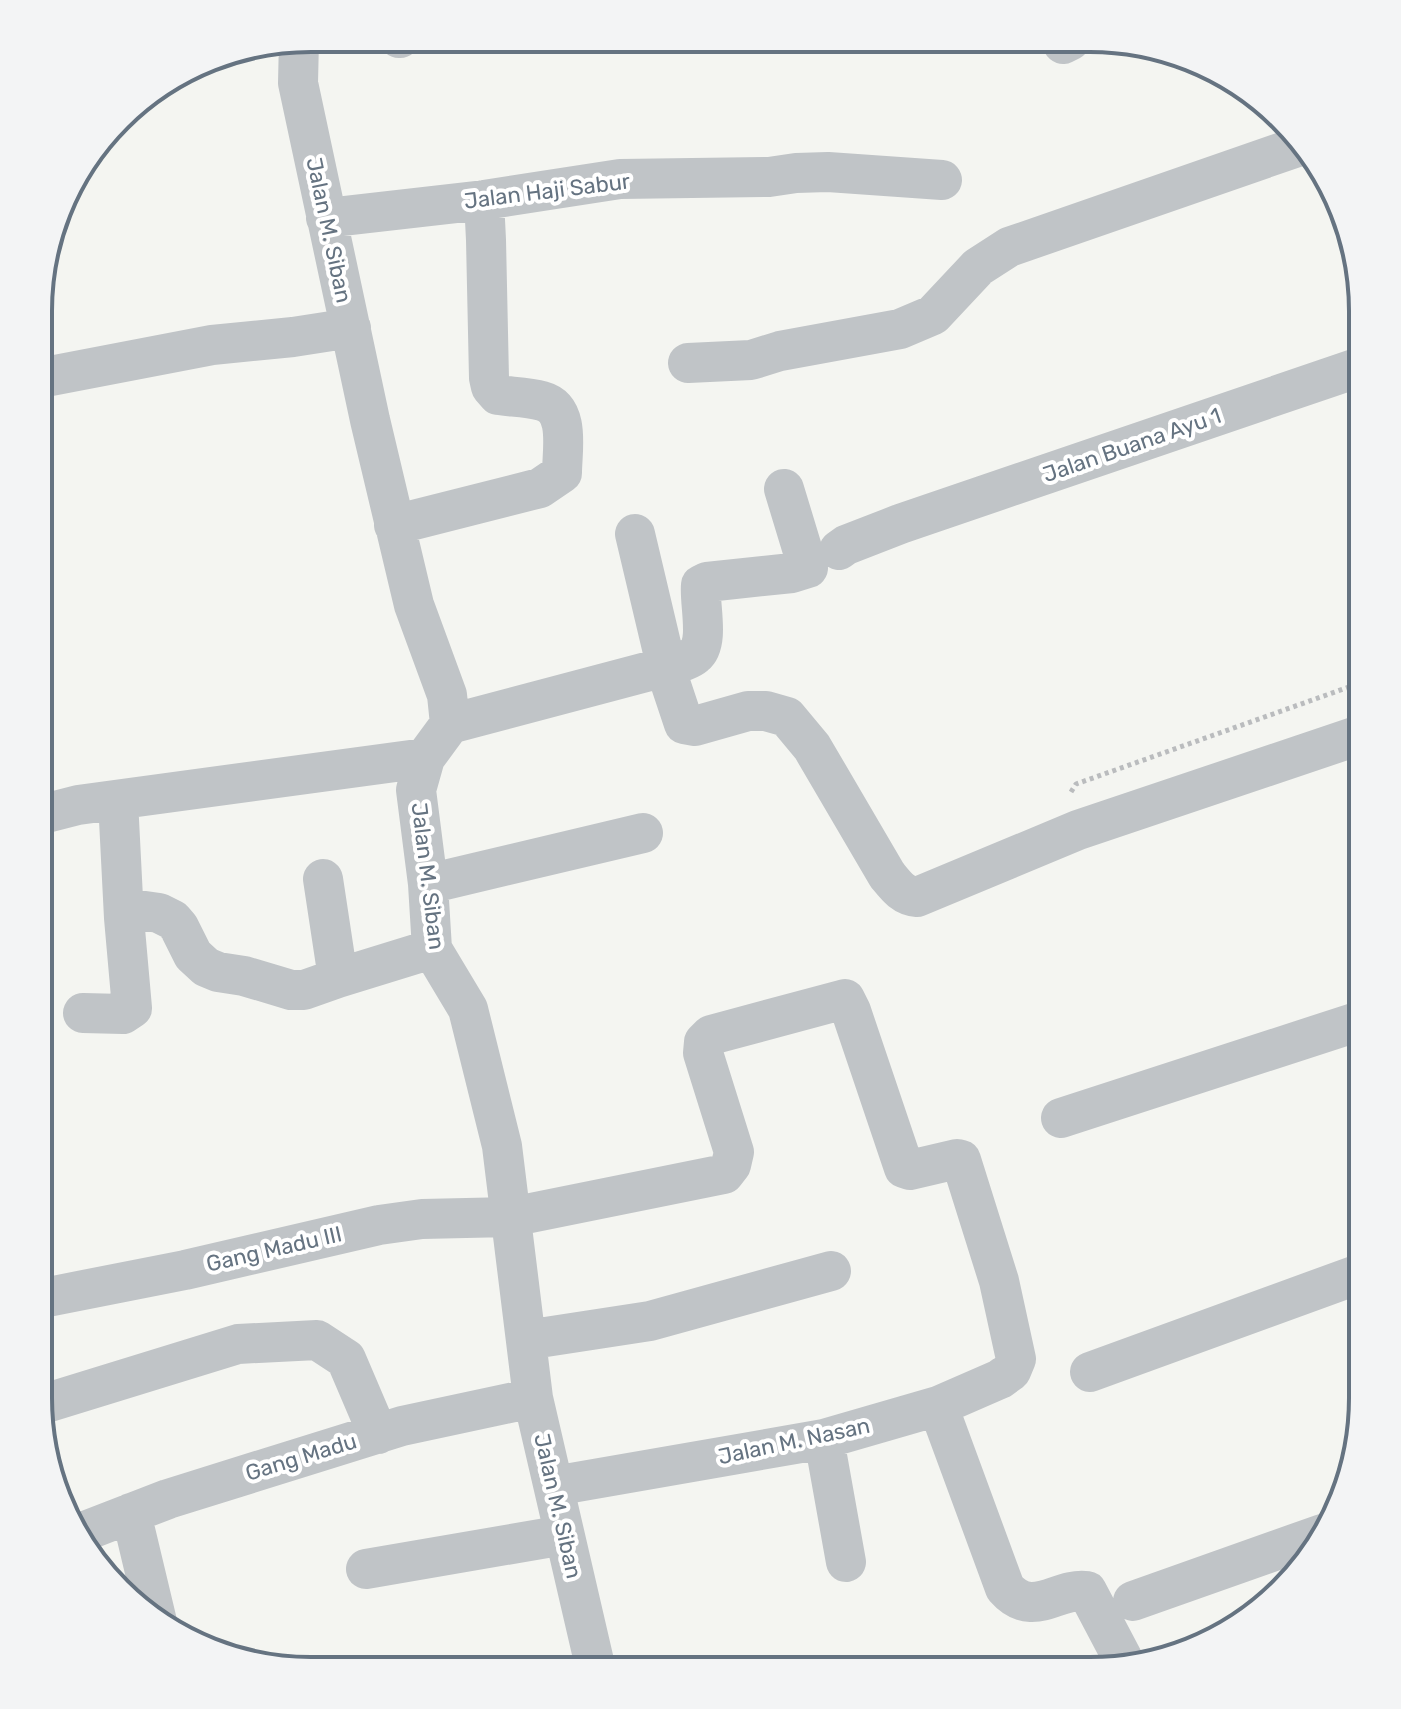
<svg xmlns="http://www.w3.org/2000/svg" width="1401" height="1709" viewBox="0 0 1401 1709" font-family="Rubik,sans-serif">
	<style>
		.lines { fill: none; stroke-linecap: round; stroke-linejoin: round }
		.path { stroke: #babcbe; stroke-width: 5; stroke-dasharray: 4 4; stroke-linecap: butt }
		.street { stroke: #c0c4c7; stroke-width: 40 }
		.labels { text-anchor: middle; dominant-baseline: central; stroke-width: 8; stroke-linejoin: round; paint-order: stroke }
		.street-label { font-size: 22px; fill: #657381; stroke: #fff }
		.rim { fill: none; stroke: #657381; stroke-width: 4 }
	</style>
	<rect width="100%" height="100%" fill="#f4f5f1"/>
	<g class="lines">
		<path class="path" d="M 1071,792 L 1076,784 L 1363,682"/>
		<path class="street" d="M 399,38 L 400,38
			M 299,40 L 298,83 L 370,420 L 414,605 L 447,695 L 450,724 L 425,758 L 416,790 L 428,884 L 432,949 L 468,1009 L 502,1146 L 533,1398 L 596,1670
			M 1063,44 L 1071,40
			M 326,218 L 484,200 L 620,179 L 769,177 L 796,173 L 828,172 L 942,180
			M 688,363 L 751,360 L 780,351 L 900,329 L 933,315 L 978,267 L 1009,247 L 1300,146
			M 40,378 L 212,345 L 293,337 L 351,328
			M 394,525 L 540,488 L 562,473 C 562,450 571,409 542,401 C 528,397 512,397 498,395 L 491,387 L 489,378 L 486,240 L 484,200
			M 635,534 L 666,665 L 665,667 L 684,724 L 695,726 L 748,711 L 766,711 L 787,717 L 812,747 L 887,875 C 896,886 903,896 917,897 L 1078,830 L 1363,734
			M 839,550 L 846,545 L 900,524 L 1363,366
			M 450,724 L 665,667 C 674,664 688,661 695,655 C 710,643 699,603 701,585 L 707,582 L 792,573 L 808,568 L 784,489
			M 39,815 L 78,805 L 425,758
			M 323,879 L 338,978
			M 428,884 L 643,833
			M 124,908 L 159,913 L 173,920 L 179,927 L 193,955 L 206,967 L 218,972 L 244,976 L 291,990 L 304,990 L 338,978 L 432,949
			M 83,1013 L 123,1014 L 132,1008 L 124,918 L 118,800
			M 1061,1118 L 1363,1020
			M 38,1299 L 185,1270 L 379,1225 L 422,1219 L 511,1217 L 724,1174 L 731,1165 L 734,1152 L 703,1053 L 704,1042 L 711,1035 L 845,999 L 851,1011 L 904,1168 L 910,1170 L 957,1159 L 961,1160 L 999,1281 L 1016,1359 L 1011,1371 L 1000,1379 L 938,1406 L 824,1439 L 554,1486
			M 526,1340 L 650,1321 L 831,1271
			M 1090,1372 L 1362,1273
			M 40,1405 L 238,1344 L 317,1340 L 346,1359 L 378,1434
			M 938,1406 L 1005,1588 C 1033,1620 1057,1587 1087,1591 L 1126,1665
			M 824,1439 L 846,1562
			M 131,1513 L 157,1622
			M 75,1535 L 168,1499 L 402,1426 L 533,1398
			M 366,1569 L 564,1535
			M 1133,1601 L 1322,1534"/>
	</g>
	<g class="labels">
		<g class="street-label">
			<text transform="translate(547 191) rotate(-7)">Jalan Haji Sabur</text>
			<text transform="translate(329 230) rotate(78)">Jalan M. Siban</text>
			<text transform="translate(1132 445) rotate(-19)">Jalan Buana Ayu 1</text>
			<text transform="translate(428 876) rotate(83)">Jalan M. Siban</text>
			<text transform="translate(274 1249) rotate(-13)">Gang Madu III</text>
			<text transform="translate(794 1441) rotate(-12)">Jalan M. Nasan</text>
			<text transform="translate(301 1457) rotate(-17)">Gang Madu</text>
			<text transform="translate(558 1506) rotate(77)">Jalan M. Siban</text>
		</g>
	</g>
	<path d="M0 0H1401V1709H0ZM311 52H1090A259 259 0 0 1 1349 311V1398A259 259 0 0 1 1090 1657H311A259 259 0 0 1 52 1398V311A259 259 0 0 1 311 52Z" fill="#f3f4f5" fill-rule="evenodd"/>
	<path class="rim" d="M311 52H1090A259 259 0 0 1 1349 311V1398A259 259 0 0 1 1090 1657H311A259 259 0 0 1 52 1398V311A259 259 0 0 1 311 52Z"/>
</svg>
